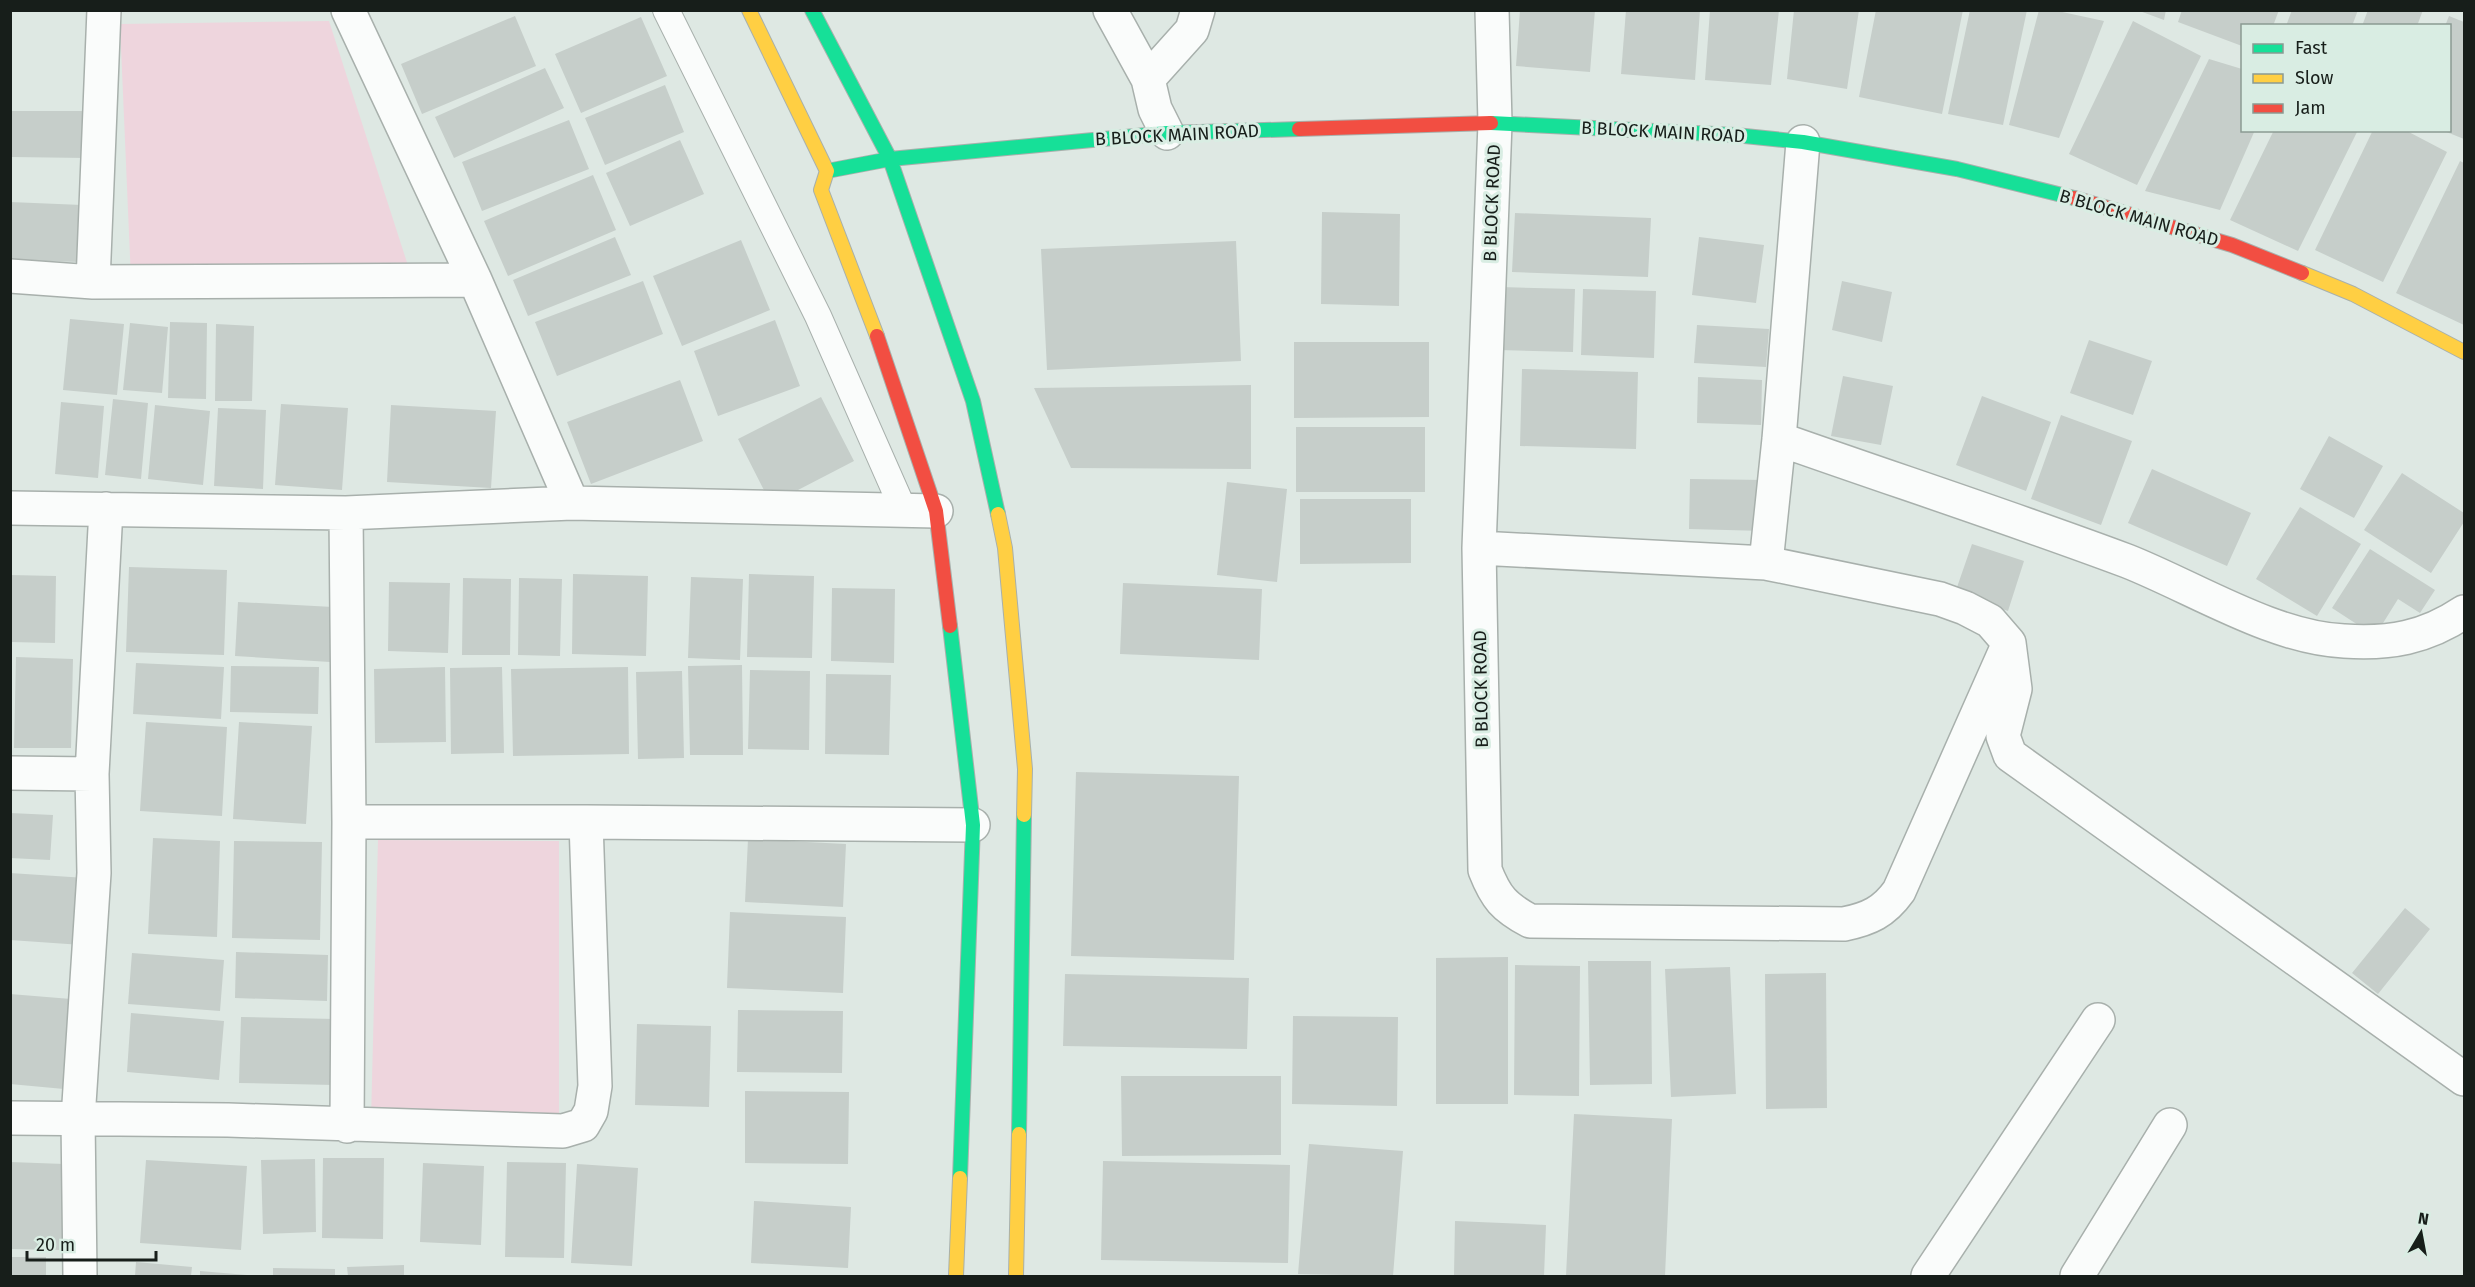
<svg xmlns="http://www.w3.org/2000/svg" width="2475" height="1287" viewBox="0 0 2475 1287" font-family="'Fira Sans',sans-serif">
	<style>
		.green { fill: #eed5dd }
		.building { fill: #c6ceca }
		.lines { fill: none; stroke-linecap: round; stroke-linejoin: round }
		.lane-casing { stroke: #a8b0ac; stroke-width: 28 }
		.street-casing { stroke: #a8b0ac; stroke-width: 36 }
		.fast-casing { stroke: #a8b0ac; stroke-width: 16 }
		.slow-casing { stroke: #a8b0ac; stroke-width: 16 }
		.jam-casing { stroke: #a8b0ac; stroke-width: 16 }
		.lane { stroke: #fafcfb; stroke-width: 26 }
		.street { stroke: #fafcfb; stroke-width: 33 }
		.fast { stroke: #16e098; stroke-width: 14 }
		.slow { stroke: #ffcf43; stroke-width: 14 }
		.jam { stroke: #f24e42; stroke-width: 14 }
		.labels { text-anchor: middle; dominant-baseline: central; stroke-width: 6; stroke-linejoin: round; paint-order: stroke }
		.street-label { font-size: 18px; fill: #171e1a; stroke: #d9ede3 }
	</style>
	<rect width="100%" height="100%" fill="#dee8e3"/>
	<path class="green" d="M 329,21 L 412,278 L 131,280 L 120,24 Z
		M 378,840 L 559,841 L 559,1122 L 371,1121 Z"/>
	<path class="building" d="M 1520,10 L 1595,10 L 1590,72 L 1516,66 Z
		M 1626,10 L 1700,10 L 1695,80 L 1621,74 Z
		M 1710,10 L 1779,10 L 1771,85 L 1705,80 Z
		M 1794,10 L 1859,10 L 1847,89 L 1787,79 Z
		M 1876,10 L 1963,10 L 1942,114 L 1859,97 Z
		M 1970,10 L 2027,10 L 2003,125 L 1948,114 Z
		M 2039,10 L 2053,10 L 2104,21 L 2059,138 L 2009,125 Z
		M 2137,10 L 2166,10 L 2164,20 Z
		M 2182,10 L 2279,10 L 2273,26 L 2242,26 L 2242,46 L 2178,22 Z
		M 2292,10 L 2358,10 L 2352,26 L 2286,26 Z
		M 2368,10 L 2423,10 L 2417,26 L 2362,26 Z
		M 515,16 L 536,66 L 422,114 L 401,64 Z
		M 2449,16 L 2464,22 L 2464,139 L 2444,131 L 2450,130 L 2450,26 L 2445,26 Z
		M 641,17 L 667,76 L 581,113 L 555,54 Z
		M 2133,21 L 2201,56 L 2137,185 L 2069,154 Z
		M 2209,59 L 2242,69 L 2242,130 L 2255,130 L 2220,210 L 2145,191 Z
		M 545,68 L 564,108 L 454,158 L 435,117 Z
		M 665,85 L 684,132 L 605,165 L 585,118 Z
		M 12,111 L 86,111 L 86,158 L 12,157 Z
		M 569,120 L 589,169 L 482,211 L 462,162 Z
		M 2274,130 L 2358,130 L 2298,251 L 2230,220 Z
		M 2373,130 L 2405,130 L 2447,152 L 2383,282 L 2315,250 Z
		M 680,140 L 704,194 L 630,226 L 606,173 Z
		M 2460,161 L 2464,163 L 2464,325 L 2396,293 Z
		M 593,175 L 616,230 L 508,276 L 484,221 Z
		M 10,202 L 82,205 L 80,262 L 10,260 Z
		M 1322,212 L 1400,214 L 1399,306 L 1321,304 Z
		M 1515,213 L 1651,218 L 1648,277 L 1512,272 Z
		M 615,237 L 631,275 L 528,316 L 513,280 Z
		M 1699,237 L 1764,245 L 1756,303 L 1692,295 Z
		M 741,240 L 770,310 L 682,346 L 653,276 Z
		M 1236,241 L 1241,361 L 1047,370 L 1041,249 Z
		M 643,281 L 663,334 L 557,376 L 535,322 Z
		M 1842,281 L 1892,292 L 1882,342 L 1832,330 Z
		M 1500,287 L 1575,289 L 1573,352 L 1499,350 Z
		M 1583,289 L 1656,291 L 1654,358 L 1581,355 Z
		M 70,319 L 124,324 L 117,395 L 63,390 Z
		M 775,320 L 800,386 L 718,416 L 694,351 Z
		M 170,322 L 207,323 L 206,399 L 168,398 Z
		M 130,323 L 168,327 L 162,393 L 123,390 Z
		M 216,324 L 254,326 L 252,401 L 215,401 Z
		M 1697,325 L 1769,329 L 1766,367 L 1694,363 Z
		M 2089,340 L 2152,361 L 2133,415 L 2070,393 Z
		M 1294,342 L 1429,342 L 1429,417 L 1294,418 Z
		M 1522,369 L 1638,372 L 1636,449 L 1520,446 Z
		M 1843,376 L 1893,386 L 1881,445 L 1831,436 Z
		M 1698,377 L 1762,380 L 1761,425 L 1697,423 Z
		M 680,380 L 703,441 L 591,484 L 567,422 Z
		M 1251,385 L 1251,469 L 1071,468 L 1034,388 Z
		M 1982,396 L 2051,422 L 2026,491 L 1956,465 Z
		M 821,397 L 854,461 L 771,504 L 738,439 Z
		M 113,399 L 148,403 L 141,479 L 105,475 Z
		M 61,402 L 104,406 L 98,478 L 55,474 Z
		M 281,404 L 348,408 L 342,490 L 275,485 Z
		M 155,405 L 210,411 L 203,485 L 148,479 Z
		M 391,405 L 496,411 L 491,488 L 387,482 Z
		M 218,408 L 266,410 L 263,489 L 214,486 Z
		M 2061,415 L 2132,441 L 2101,525 L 2031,499 Z
		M 1296,427 L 1425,427 L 1425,492 L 1296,492 Z
		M 2329,436 L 2383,466 L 2354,518 L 2300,489 Z
		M 2152,469 L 2251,513 L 2227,566 L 2128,523 Z
		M 2402,473 L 2464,513 L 2464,522 L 2431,573 L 2364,530 Z
		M 1690,479 L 1766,480 L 1764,531 L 1689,529 Z
		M 1227,482 L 1287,489 L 1277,582 L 1217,575 Z
		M 1300,499 L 1411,499 L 1411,563 L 1300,564 Z
		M 2300,507 L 2361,544 L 2317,616 L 2256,579 Z
		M 1972,544 L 2024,561 L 2008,611 L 1955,593 Z
		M 2370,549 L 2435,590 L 2420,613 L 2398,599 L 2375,636 L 2332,608 Z
		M 129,567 L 227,570 L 224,655 L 126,652 Z
		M 573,574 L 648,576 L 646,656 L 572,654 Z
		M 749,574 L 814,576 L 812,658 L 747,657 Z
		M 10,575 L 56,576 L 55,643 L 10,642 Z
		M 691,577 L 743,579 L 740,660 L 688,658 Z
		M 463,578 L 511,579 L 510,655 L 462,655 Z
		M 519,578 L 562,579 L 560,656 L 518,655 Z
		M 389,582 L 450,583 L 448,653 L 388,651 Z
		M 1123,583 L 1262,589 L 1259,660 L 1120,654 Z
		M 832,588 L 895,589 L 894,663 L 831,661 Z
		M 238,602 L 333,607 L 330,662 L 235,656 Z
		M 16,657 L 73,659 L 71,748 L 14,748 Z
		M 136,663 L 224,667 L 221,719 L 133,714 Z
		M 742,665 L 743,755 L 690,755 L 688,666 Z
		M 231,666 L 319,667 L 318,714 L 230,712 Z
		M 445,667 L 446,742 L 375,743 L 374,669 Z
		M 502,667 L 504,753 L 451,754 L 450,668 Z
		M 628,667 L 629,754 L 513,756 L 511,669 Z
		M 750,670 L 810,671 L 809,750 L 748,749 Z
		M 682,671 L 684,758 L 638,759 L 636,672 Z
		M 826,674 L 891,675 L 889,755 L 825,754 Z
		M 146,722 L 227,727 L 222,816 L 140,811 Z
		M 239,722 L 312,726 L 306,824 L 233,819 Z
		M 1076,772 L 1239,776 L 1234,960 L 1071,956 Z
		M 10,813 L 53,815 L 50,860 L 10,858 Z
		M 153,838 L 220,841 L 217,937 L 148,934 Z
		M 748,839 L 846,844 L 843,907 L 745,902 Z
		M 234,841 L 322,842 L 320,940 L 232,938 Z
		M 10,873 L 86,878 L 82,945 L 10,940 Z
		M 2405,908 L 2430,929 L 2378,994 L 2352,973 Z
		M 730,912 L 846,917 L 843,993 L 727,988 Z
		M 236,952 L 328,955 L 327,1001 L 235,998 Z
		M 132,953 L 224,960 L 220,1011 L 128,1004 Z
		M 1508,957 L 1508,1104 L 1436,1104 L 1436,958 Z
		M 1588,961 L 1651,961 L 1652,1084 L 1590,1085 Z
		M 1515,965 L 1580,966 L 1579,1096 L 1514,1095 Z
		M 1730,967 L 1736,1094 L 1671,1097 L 1665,969 Z
		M 1826,973 L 1827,1108 L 1766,1109 L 1765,974 Z
		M 1065,974 L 1249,978 L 1247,1049 L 1063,1046 Z
		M 10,994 L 71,999 L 64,1089 L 10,1084 Z
		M 738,1010 L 843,1011 L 842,1073 L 737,1072 Z
		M 131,1013 L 224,1021 L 219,1080 L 127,1072 Z
		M 1293,1016 L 1398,1017 L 1397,1106 L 1292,1104 Z
		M 241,1017 L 335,1019 L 334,1085 L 239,1083 Z
		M 637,1024 L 711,1026 L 709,1107 L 635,1105 Z
		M 1121,1076 L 1281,1076 L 1281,1155 L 1122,1156 Z
		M 745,1091 L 849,1092 L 848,1164 L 745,1163 Z
		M 1574,1114 L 1672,1119 L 1665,1276 L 1566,1276 Z
		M 1309,1144 L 1403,1151 L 1393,1276 L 1298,1274 Z
		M 323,1158 L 384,1158 L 383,1239 L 322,1238 Z
		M 315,1159 L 316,1232 L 263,1234 L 261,1160 Z
		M 146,1160 L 247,1166 L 241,1250 L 140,1243 Z
		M 1103,1161 L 1290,1165 L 1288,1263 L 1101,1260 Z
		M 10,1162 L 64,1164 L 62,1250 L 10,1249 Z
		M 507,1162 L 566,1163 L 564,1258 L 505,1257 Z
		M 423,1163 L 484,1166 L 481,1245 L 420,1242 Z
		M 577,1164 L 638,1168 L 632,1266 L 571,1263 Z
		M 754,1201 L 851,1207 L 848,1268 L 751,1263 Z
		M 1455,1221 L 1546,1225 L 1544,1276 L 1454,1276 Z
		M 10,1257 L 46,1257 L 46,1276 L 10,1276 Z
		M 136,1262 L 192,1267 L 191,1276 L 135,1276 Z
		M 404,1265 L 404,1276 L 348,1276 L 347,1267 Z
		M 273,1268 L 335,1269 L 335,1276 L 273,1276 Z
		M 200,1271 L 247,1275 L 247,1276 L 200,1276 Z"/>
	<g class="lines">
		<defs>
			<path id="lane" d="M 666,10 L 818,316 L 904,511"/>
			<path id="street" d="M 348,10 L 475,280 L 572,503
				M 1110,10 L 1148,79 L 1155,109 L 1167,133
				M 1492,10 L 1495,123 L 1479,548 L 1485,870 C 1496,898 1504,907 1530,921 L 1844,924 C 1869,919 1884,912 1899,891 L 2009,643
				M 1148,79 L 1192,30 L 1198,10
				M 10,276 L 93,282 L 475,280
				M 93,282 L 104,10
				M 1779,439 C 1895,480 2012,518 2127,561 C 2193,587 2273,638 2344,641 C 2390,644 2425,638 2464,612
				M 10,508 L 346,513 L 572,503 L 936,511
				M 346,513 L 349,822 L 347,1126
				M 1479,548 L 1766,563 L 1940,599 L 1965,608 L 1990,621 L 2009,643 L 2015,689 L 2003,736 L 2010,755 L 2464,1079
				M 1766,563 L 1779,439 L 1803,142
				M 10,773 L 92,774
				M 586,822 L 973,825
				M 10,1118 L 228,1120 L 563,1131 L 583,1125 L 591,1111 L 595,1086 L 586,822 L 349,822
				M 80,1276 L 78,1119 L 94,873 L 92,774 L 106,509
				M 1928,1276 L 2098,1020
				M 2077,1276 L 2170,1125"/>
			<path id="fast" d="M 812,10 L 890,159 L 973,401 L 998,514
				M 1491,123 L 1735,135 L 1803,142 L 1957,169 L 2074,198
				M 827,171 L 890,159 L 1167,133 L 1299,129
				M 950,626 L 973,825 L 960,1178
				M 1019,1134 L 1024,815"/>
			<path id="slow" d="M 749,10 L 827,171 L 821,190 L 877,336
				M 2302,273 L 2353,294 L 2464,352
				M 998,514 L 1005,548 L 1025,769 L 1024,815
				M 956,1276 L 960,1178
				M 1016,1276 L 1019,1134"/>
			<path id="jam" d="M 1299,129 L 1491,123
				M 2074,198 L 2232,245 L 2302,273
				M 877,336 L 936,511 L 950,626"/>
		</defs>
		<use href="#lane" class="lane-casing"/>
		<use href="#street" class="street-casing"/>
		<use href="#fast" class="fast-casing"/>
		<use href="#slow" class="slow-casing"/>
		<use href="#jam" class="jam-casing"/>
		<use href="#lane" class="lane"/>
		<use href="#street" class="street"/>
		<use href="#fast" class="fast"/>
		<use href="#slow" class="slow"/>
		<use href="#jam" class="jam"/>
	</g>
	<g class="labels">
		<g class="street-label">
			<text transform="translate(1663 132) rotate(3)">B BLOCK MAIN ROAD</text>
			<text transform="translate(1177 135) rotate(-3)">B BLOCK MAIN ROAD</text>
			<text transform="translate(1492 203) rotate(-88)">B BLOCK ROAD</text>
			<text transform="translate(2139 218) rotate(16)">B BLOCK MAIN ROAD</text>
			<text transform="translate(1481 689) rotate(-91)">B BLOCK ROAD</text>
		</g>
	</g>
	<rect width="2475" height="1287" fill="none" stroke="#171e1a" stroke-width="24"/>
	<rect x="2241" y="24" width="210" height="108" fill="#d9ede3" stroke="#8b9a93" stroke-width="1.5"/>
	<rect x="2253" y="44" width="30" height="9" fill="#16e098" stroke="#8b9a93" stroke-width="1.5"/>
	<text x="2295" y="54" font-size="18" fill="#171e1a">Fast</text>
	<rect x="2253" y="74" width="30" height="9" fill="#ffcf43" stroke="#8b9a93" stroke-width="1.5"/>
	<text x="2295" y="84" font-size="18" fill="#171e1a">Slow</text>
	<rect x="2253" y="104" width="30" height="9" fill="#f24e42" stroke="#8b9a93" stroke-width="1.5"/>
	<text x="2295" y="114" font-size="18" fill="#171e1a">Jam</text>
	<g transform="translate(2421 1233) rotate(10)" stroke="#d9ede3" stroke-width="4.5" paint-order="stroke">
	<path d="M0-4.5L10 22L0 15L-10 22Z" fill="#171e1a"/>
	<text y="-9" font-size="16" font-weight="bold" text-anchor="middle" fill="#171e1a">N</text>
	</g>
	<path d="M27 1251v9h129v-9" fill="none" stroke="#171e1a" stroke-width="3"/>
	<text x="36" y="1251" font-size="18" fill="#171e1a" stroke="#d9ede3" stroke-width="4.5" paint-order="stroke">20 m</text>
</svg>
